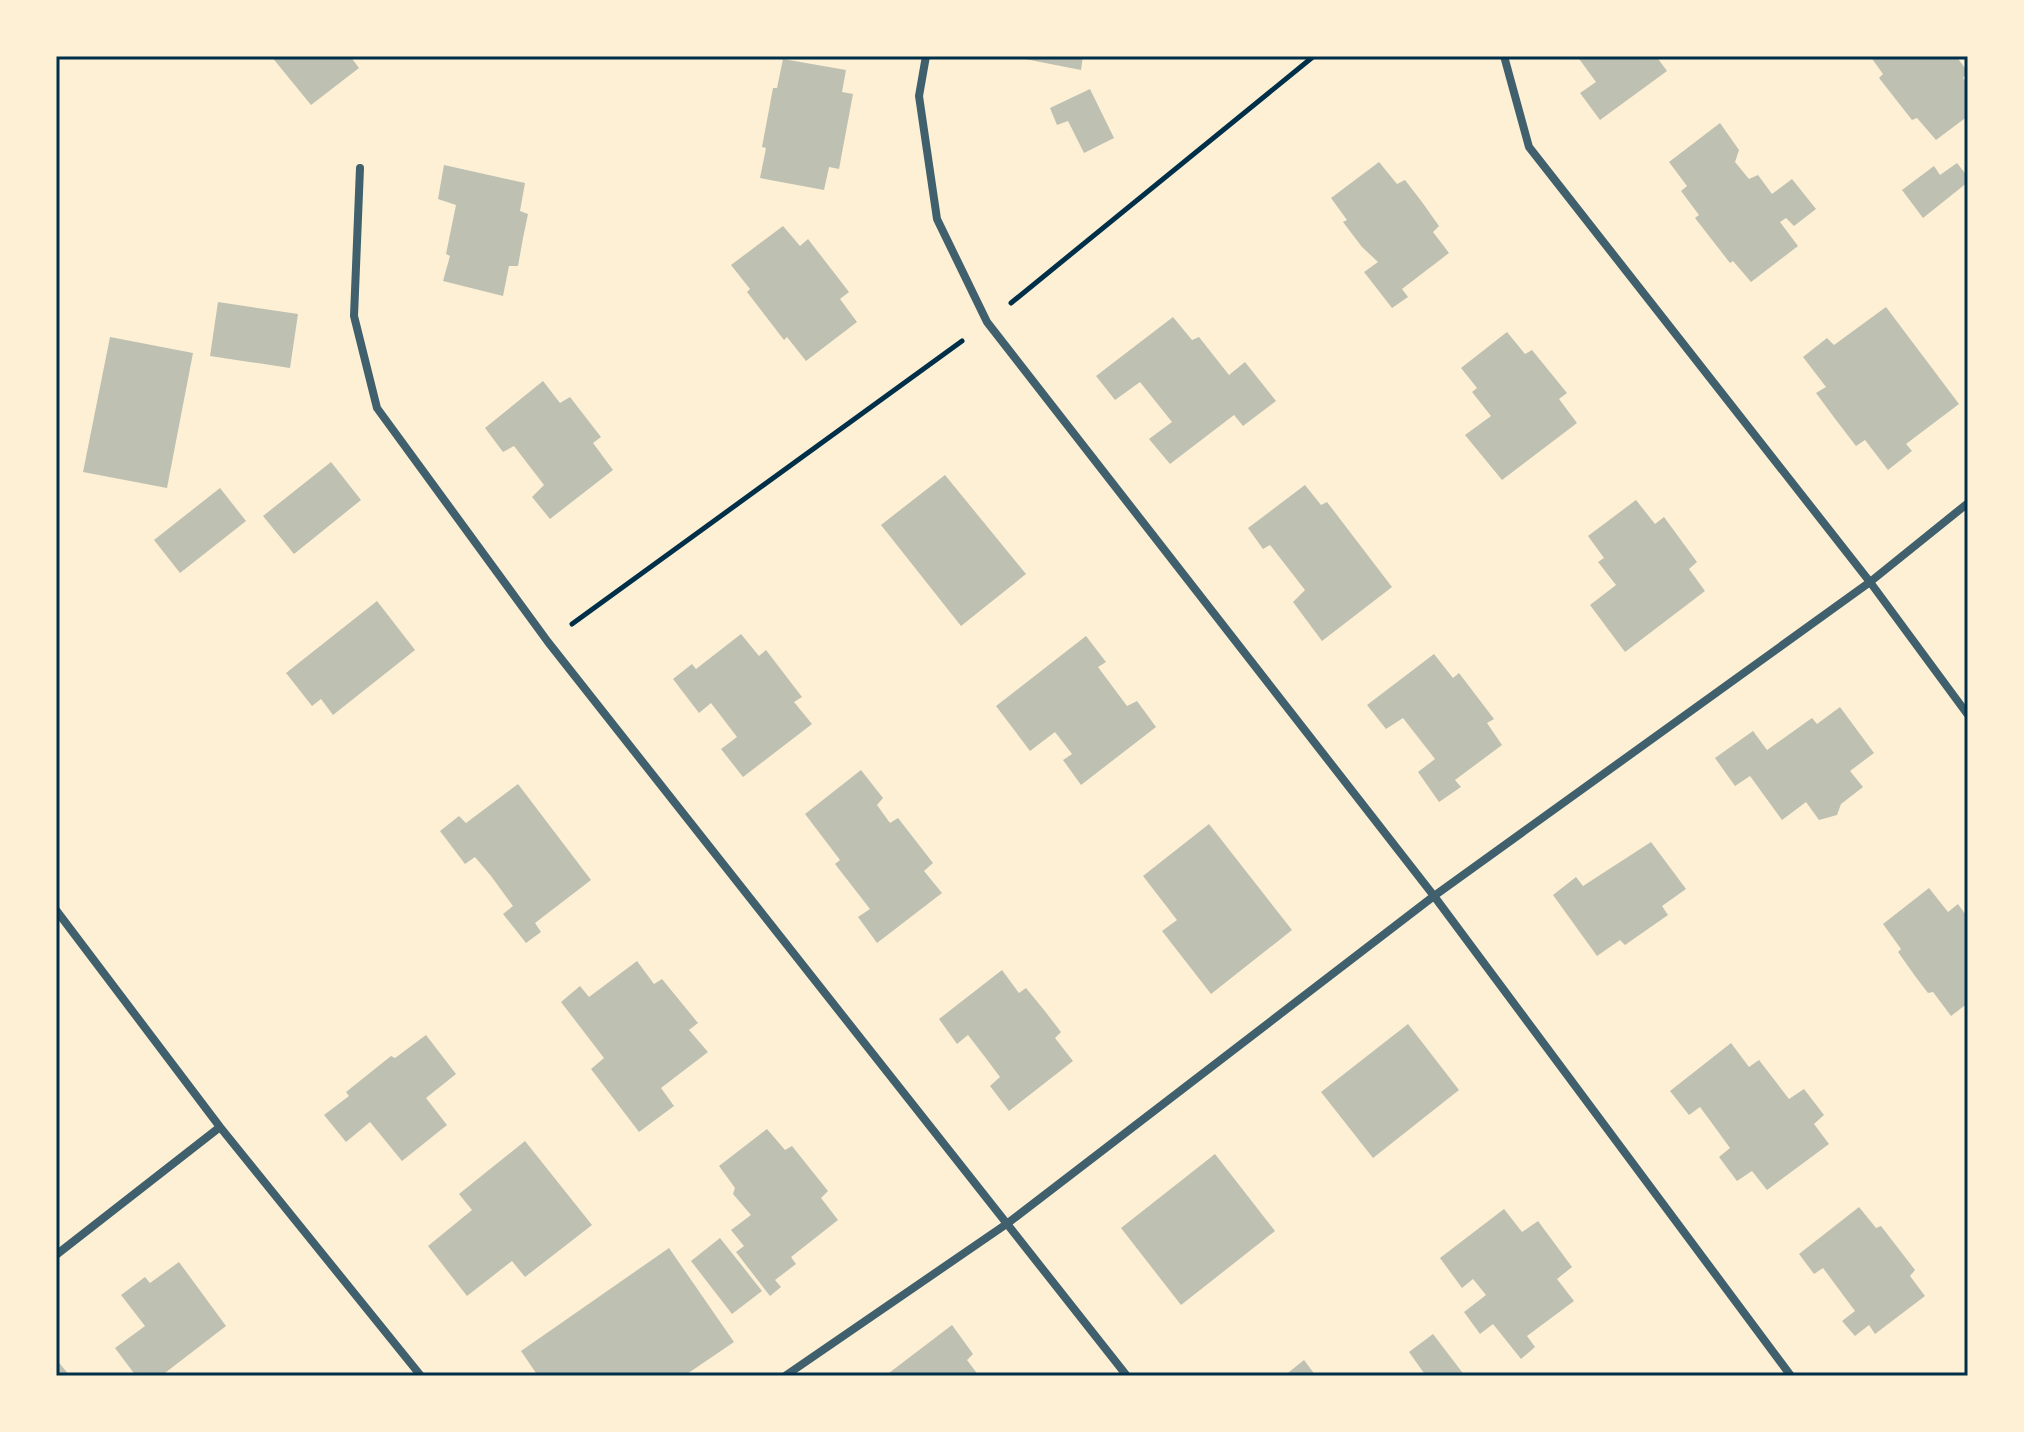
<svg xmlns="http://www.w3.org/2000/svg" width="2024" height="1432" viewBox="0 0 2024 1432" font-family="Lato,sans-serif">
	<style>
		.building { fill: #bec0b2 }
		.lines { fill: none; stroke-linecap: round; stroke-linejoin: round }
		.path { stroke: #003049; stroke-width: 5 }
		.minor { stroke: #3f606c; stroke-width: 8 }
		.neatline { fill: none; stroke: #003049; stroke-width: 3 }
	</style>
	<rect width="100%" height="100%" fill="#fdf0d5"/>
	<path class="building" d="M 271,56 L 350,56 L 359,68 L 311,105 Z
		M 1009,56 L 1083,56 L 1081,70 Z
		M 1577,56 L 1656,56 L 1667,71 L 1600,120 L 1580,93 L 1596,82 Z
		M 1870,56 L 1956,56 L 1968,72 L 1963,78 L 1968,85 L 1968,116 L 1936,140 L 1917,118 L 1912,120 L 1879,78 L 1883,74 Z
		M 783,59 L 846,70 L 842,92 L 853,94 L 839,169 L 829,167 L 824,190 L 760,178 L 766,148 L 762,147 L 773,88 L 777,88 Z
		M 1090,89 L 1114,138 L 1084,153 L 1068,121 L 1057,125 L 1050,108 Z
		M 1720,123 L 1739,150 L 1735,162 L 1749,179 L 1758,175 L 1772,194 L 1792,179 L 1816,209 L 1794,226 L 1786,218 L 1780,222 L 1798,246 L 1751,282 L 1733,261 L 1730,263 L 1695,218 L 1699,215 L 1681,191 L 1687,186 L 1669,162 Z
		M 1379,162 L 1397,184 L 1405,180 L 1422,202 L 1439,226 L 1433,232 L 1449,253 L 1402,289 L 1408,297 L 1392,308 L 1364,272 L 1378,262 L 1362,247 L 1343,222 L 1347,220 L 1331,198 Z
		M 1957,163 L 1968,177 L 1968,182 L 1923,218 L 1902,190 L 1934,166 L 1940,175 Z
		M 444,165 L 525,183 L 520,211 L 528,214 L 523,238 L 518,266 L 509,266 L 503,296 L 443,281 L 450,256 L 446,254 L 456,205 L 438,199 Z
		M 783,226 L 800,246 L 808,239 L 849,292 L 840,299 L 857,322 L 806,361 L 787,337 L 784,340 L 747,292 L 750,289 L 731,265 Z
		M 218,302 L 298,314 L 290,368 L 210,356 Z
		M 1886,307 L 1959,404 L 1906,444 L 1912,451 L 1888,470 L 1865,440 L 1856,446 L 1836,420 L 1816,393 L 1826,387 L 1803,357 L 1827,338 L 1834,345 Z
		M 1173,317 L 1192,340 L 1199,337 L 1229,375 L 1245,362 L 1276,401 L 1243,426 L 1234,415 L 1170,464 L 1149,439 L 1172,422 L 1140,382 L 1115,400 L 1096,376 Z
		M 1507,332 L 1525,354 L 1532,350 L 1567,393 L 1559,399 L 1577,423 L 1502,480 L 1465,435 L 1491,416 L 1472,392 L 1477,388 L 1461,368 Z
		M 110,337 L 193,353 L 167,488 L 83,472 Z
		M 543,381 L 560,403 L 570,397 L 601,437 L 593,443 L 613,470 L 550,519 L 532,497 L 544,485 L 514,446 L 503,452 L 485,428 Z
		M 331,462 L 361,500 L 294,554 L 263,516 Z
		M 945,475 L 1026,574 L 961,626 L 881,525 Z
		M 1305,485 L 1321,505 L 1327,502 L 1392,587 L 1322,641 L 1293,602 L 1305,590 L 1270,545 L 1263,549 L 1248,528 Z
		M 220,488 L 246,521 L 180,573 L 154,540 Z
		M 1636,500 L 1655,524 L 1664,517 L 1697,562 L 1689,569 L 1705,591 L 1625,652 L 1590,605 L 1616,585 L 1598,562 L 1604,558 L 1588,536 Z
		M 377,601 L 415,650 L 333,715 L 321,699 L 312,706 L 286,673 Z
		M 741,634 L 759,656 L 766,650 L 802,697 L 794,702 L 812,724 L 743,777 L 721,749 L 737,737 L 711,703 L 699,713 L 673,679 L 692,664 L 696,669 Z
		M 1086,636 L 1106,662 L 1098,667 L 1127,706 L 1137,701 L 1156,727 L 1081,785 L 1063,760 L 1072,754 L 1055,732 L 1030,751 L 996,706 Z
		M 1434,654 L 1453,678 L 1459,673 L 1494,719 L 1487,723 L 1502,745 L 1455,780 L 1461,787 L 1439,802 L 1418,772 L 1435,759 L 1403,718 L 1386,729 L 1367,705 Z
		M 1840,707 L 1874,753 L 1850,771 L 1863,787 L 1841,804 L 1837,815 L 1819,820 L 1806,802 L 1782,820 L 1750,776 L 1735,786 L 1715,758 L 1753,731 L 1767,750 L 1812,718 L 1817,724 Z
		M 861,770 L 883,798 L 877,805 L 890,823 L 898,818 L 933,863 L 924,871 L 942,893 L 877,943 L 858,917 L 870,909 L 835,864 L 840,860 L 805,814 Z
		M 518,784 L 591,880 L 535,923 L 541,932 L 526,943 L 503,914 L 513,906 L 491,876 L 475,857 L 465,864 L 440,831 L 459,816 L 466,823 Z
		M 1209,824 L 1292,930 L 1211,994 L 1162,931 L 1177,920 L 1143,876 Z
		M 1651,842 L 1686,889 L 1662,906 L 1668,915 L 1625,945 L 1620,940 L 1597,956 L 1553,895 L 1576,877 L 1583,886 Z
		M 1929,888 L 1948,912 L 1958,904 L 1968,918 L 1968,1003 L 1951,1016 L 1933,992 L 1928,993 L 1915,976 L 1898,952 L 1901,949 L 1883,924 Z
		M 637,961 L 654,984 L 662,979 L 698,1023 L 689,1030 L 708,1052 L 661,1088 L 674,1106 L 639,1132 L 591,1069 L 604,1058 L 561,1002 L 580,986 L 589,997 Z
		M 1002,970 L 1019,993 L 1026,988 L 1044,1010 L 1061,1032 L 1055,1038 L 1073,1061 L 1009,1111 L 990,1086 L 1000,1077 L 985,1057 L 968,1035 L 957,1044 L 939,1019 Z
		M 1408,1024 L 1459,1090 L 1373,1158 L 1321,1092 Z
		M 426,1035 L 456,1074 L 426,1098 L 447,1125 L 402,1161 L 370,1122 L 346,1142 L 324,1115 L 349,1096 L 346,1092 L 391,1056 L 395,1058 Z
		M 1731,1043 L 1749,1067 L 1759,1060 L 1789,1099 L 1804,1089 L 1824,1115 L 1814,1124 L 1829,1144 L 1767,1190 L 1752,1171 L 1737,1181 L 1719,1157 L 1730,1148 L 1714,1126 L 1700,1107 L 1689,1115 L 1670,1091 Z
		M 767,1129 L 785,1150 L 792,1146 L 828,1191 L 821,1198 L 838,1220 L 791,1257 L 796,1264 L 775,1280 L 781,1287 L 770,1296 L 736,1252 L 744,1246 L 731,1230 L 751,1215 L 733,1194 L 735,1188 L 719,1166 Z
		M 525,1141 L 592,1225 L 525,1277 L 512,1261 L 467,1296 L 428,1246 L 472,1210 L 459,1194 Z
		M 1215,1154 L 1275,1231 L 1181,1305 L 1121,1228 Z
		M 1859,1207 L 1876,1228 L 1881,1226 L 1915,1270 L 1910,1276 L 1925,1296 L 1875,1334 L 1869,1325 L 1855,1336 L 1842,1321 L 1855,1311 L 1823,1268 L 1814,1274 L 1799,1254 Z
		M 1504,1209 L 1522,1232 L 1538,1221 L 1572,1267 L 1557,1279 L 1574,1301 L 1527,1336 L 1535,1347 L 1521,1359 L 1493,1324 L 1480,1334 L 1464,1312 L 1486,1295 L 1473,1279 L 1462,1288 L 1440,1258 Z
		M 720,1238 L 762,1291 L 732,1314 L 691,1261 Z
		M 669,1248 L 734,1342 L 684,1376 L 538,1376 L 521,1351 Z
		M 179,1262 L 226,1326 L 161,1376 L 136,1376 L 115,1348 L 145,1326 L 121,1295 L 145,1277 L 150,1283 Z
		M 952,1325 L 973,1354 L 967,1360 L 979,1376 L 885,1376 Z
		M 1433,1334 L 1465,1376 L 1426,1376 L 1409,1352 Z
		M 56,1359 L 70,1376 L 56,1376 Z
		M 1304,1360 L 1316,1376 L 1284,1376 Z"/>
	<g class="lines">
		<path class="path" d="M 1011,303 L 1314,56
			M 572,624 L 962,341"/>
		<path class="minor" d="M 926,56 L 919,96 L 937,219 L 987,322 L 1434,896 L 1791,1376
			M 1504,56 L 1529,147 L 1870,582 L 1968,715
			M 360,168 L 354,316 L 377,408 L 548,642 L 1127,1376
			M 56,910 L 220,1127 L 421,1376
			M 56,1255 L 220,1127
			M 785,1376 L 1008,1223 L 1434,896 L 1870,582 L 1968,503"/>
	</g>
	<rect width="2024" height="1432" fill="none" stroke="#fdf0d5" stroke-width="116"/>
	<rect x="58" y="58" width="1908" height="1316" class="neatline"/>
</svg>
